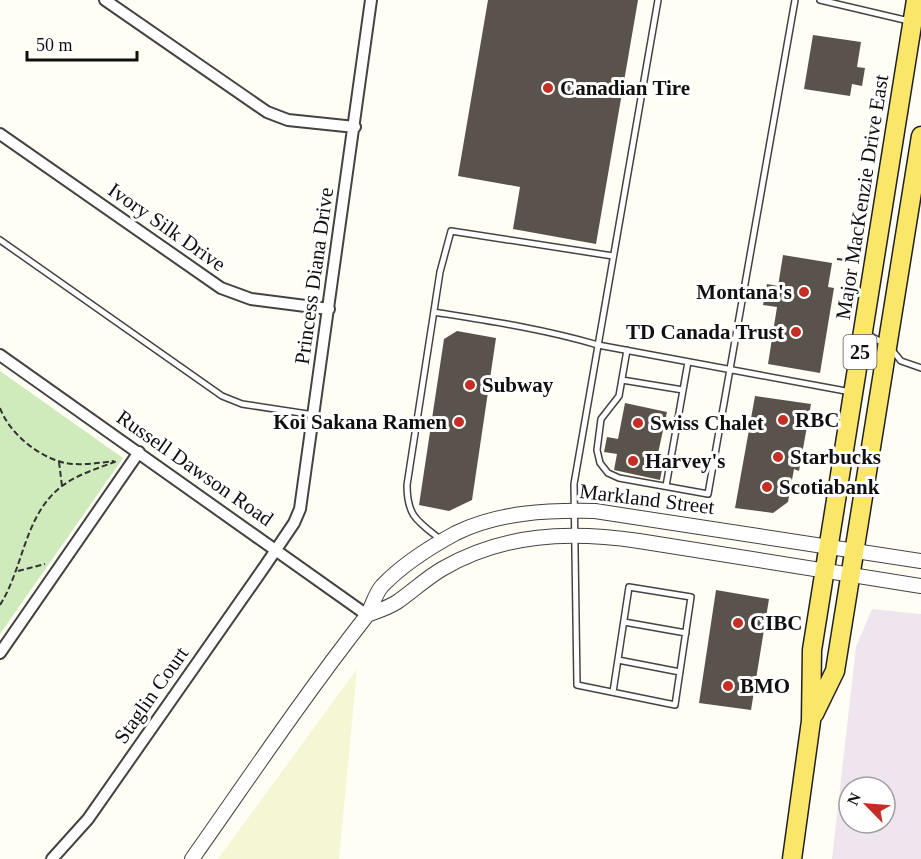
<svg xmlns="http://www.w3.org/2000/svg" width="921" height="859" viewBox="0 0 921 859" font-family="Georgia,serif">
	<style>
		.industrial { fill: #efe5ef; fill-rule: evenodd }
		.farmland { fill: #f5f6d3 }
		.green { fill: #cfebbc }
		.building { fill: #5a534c }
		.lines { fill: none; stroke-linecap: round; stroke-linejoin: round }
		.service-casing { stroke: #434343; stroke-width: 8 }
		.minor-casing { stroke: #434343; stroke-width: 14 }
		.tertiary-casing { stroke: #434343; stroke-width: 16 }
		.primary-casing { stroke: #212121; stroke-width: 21 }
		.path { stroke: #323232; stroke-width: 2; stroke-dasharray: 6 3; stroke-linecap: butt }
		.service { stroke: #fff; stroke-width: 5 }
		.minor { stroke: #fff; stroke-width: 10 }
		.tertiary { stroke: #fff; stroke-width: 14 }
		.primary { stroke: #fae669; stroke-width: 18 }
		.poi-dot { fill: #c42e25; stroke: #fff; stroke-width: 2 }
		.labels { text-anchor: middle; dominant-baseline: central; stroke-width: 6; stroke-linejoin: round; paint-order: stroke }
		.shield { fill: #fff; stroke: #585858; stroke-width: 1.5 }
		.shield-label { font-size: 20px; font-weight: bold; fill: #101010 }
		.poi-label { font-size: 21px; font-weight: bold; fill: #101010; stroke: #fff; text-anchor: start }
		.street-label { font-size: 21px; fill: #101010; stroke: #fff }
	</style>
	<rect width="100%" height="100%" fill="#fffef4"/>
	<path class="industrial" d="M 872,609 L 921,614 L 921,859 L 832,859 L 856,647 ZM 849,787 L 885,787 L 885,823 L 849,823 Z"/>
	<path class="farmland" d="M 357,669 L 339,859 L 218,859 Z"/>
	<path class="green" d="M 0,371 L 123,458 L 0,634 Z"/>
	<path class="building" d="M 488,0 L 638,0 L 596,244 L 513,229 L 520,187 L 458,176 Z
		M 813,35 L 861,42 L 857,67 L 865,68 L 862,86 L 852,84 L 850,96 L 804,89 Z
		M 783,255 L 832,263 L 828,287 L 834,288 L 820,373 L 768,364 L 777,307 L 763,305 L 767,284 L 778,286 Z
		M 457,331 L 496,338 L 472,500 L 449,511 L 419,505 L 444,339 Z
		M 755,396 L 811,404 L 799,471 L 794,469 L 788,502 L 773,513 L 735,508 Z
		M 625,403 L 667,412 L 657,458 L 664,460 L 660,480 L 614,470 L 617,454 L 604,452 L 607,437 L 618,439 Z
		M 716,590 L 769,599 L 751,710 L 699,703 Z"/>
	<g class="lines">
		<defs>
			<path id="service" d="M 820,0 L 909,21
				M 0,240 L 222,396 L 242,404 L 314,415
				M 434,312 C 490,321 544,329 598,345 L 851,392
				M 867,334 L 885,344
				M 627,350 L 619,396 L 601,419 L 597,450 L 600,463 L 608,473 L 619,478 L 708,494 L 795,0
				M 892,350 L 901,361 L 921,368
				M 622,380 L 683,390
				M 666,486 L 688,362
				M 440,539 C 417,521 407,516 407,485 L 440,272 L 451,231 L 613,256
				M 624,622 L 686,633
				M 618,660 L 680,672
				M 613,692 L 629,587 L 691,597 L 675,705 L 577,685 L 574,484 L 658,0"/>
			<path id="minor" d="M 105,0 L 267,112 L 288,120 L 355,127
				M 0,134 L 221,288 L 251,299 L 329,309
				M 0,355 L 367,615
				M 0,653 L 139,452
				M 52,859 L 88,819 L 265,566 L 294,523 L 300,509 L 371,0"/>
			<path id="tertiary" d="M 367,615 C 377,611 388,608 397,602 C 412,592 425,579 442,569 C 504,533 569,531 639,541 L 921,586
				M 192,859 C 249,778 304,696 365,618 C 372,609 374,595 382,586 C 401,566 432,546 456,533 C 499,512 548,510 595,511 L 921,561"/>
			<path id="primary" d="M 814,714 L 835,671 L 921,136
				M 792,859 L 811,721 L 812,650 L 916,0"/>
		</defs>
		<use href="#service" class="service-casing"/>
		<use href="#minor" class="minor-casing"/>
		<use href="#tertiary" class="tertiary-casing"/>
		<use href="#primary" class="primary-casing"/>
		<path class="path" d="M 837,259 L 844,260
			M 0,408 C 9,432 34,453 58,461 C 75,467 97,463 114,461
			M 59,462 L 62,486
			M 18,571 L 45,564
			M 0,605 C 24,567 24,515 62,486 C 78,474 99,468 117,461"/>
		<use href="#service" class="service"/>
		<use href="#minor" class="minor"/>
		<use href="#tertiary" class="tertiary"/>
		<use href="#primary" class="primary"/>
	</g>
	<g class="poi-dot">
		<circle cx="548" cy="88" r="6"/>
		<circle cx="804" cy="292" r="6"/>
		<circle cx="796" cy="332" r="6"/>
		<circle cx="470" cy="385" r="6"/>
		<circle cx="783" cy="420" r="6"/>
		<circle cx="459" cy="422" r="6"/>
		<circle cx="638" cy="423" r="6"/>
		<circle cx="778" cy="457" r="6"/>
		<circle cx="633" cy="461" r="6"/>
		<circle cx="767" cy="487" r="6"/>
		<circle cx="738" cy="623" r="6"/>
		<circle cx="728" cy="686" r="6"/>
	</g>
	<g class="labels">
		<rect class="shield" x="843.5" y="335" width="33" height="34" rx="4.5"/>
		<g class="shield-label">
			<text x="860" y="352">25</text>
		</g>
		<g class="poi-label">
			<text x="560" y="88">Canadian Tire</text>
			<text x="792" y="292" text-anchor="end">Montana's</text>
			<text x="784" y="332" text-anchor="end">TD Canada Trust</text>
			<text x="482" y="385">Subway</text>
			<text x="795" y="420">RBC</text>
			<text x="447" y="422" text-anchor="end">Koi Sakana Ramen</text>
			<text x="650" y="423">Swiss Chalet</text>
			<text x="790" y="457">Starbucks</text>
			<text x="645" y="461">Harvey's</text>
			<text x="779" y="487">Scotiabank</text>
			<text x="750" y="623">CIBC</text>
			<text x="740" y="686">BMO</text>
		</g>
		<g class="street-label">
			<text transform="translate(862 197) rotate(-81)">Major MacKenzie Drive East</text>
			<text transform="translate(167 227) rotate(35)">Ivory Silk Drive</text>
			<text transform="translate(314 276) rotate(-82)">Princess Diana Drive</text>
			<text transform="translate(195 468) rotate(35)">Russell Dawson Road</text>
			<text transform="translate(647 499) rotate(7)">Markland Street</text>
			<text transform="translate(151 695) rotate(-55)">Staglin Court</text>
		</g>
	</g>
	<g transform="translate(867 805) rotate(295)"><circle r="28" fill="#ffffff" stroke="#9f9f9f" stroke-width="1.5"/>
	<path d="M0-4.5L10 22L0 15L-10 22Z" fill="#c42e25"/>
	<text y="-9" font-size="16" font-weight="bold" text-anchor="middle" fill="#101010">N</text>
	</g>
	<path d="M27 51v9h110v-9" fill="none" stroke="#101010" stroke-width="3"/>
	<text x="36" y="51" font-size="18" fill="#101010" stroke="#ffffff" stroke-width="4.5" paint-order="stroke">50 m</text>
</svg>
